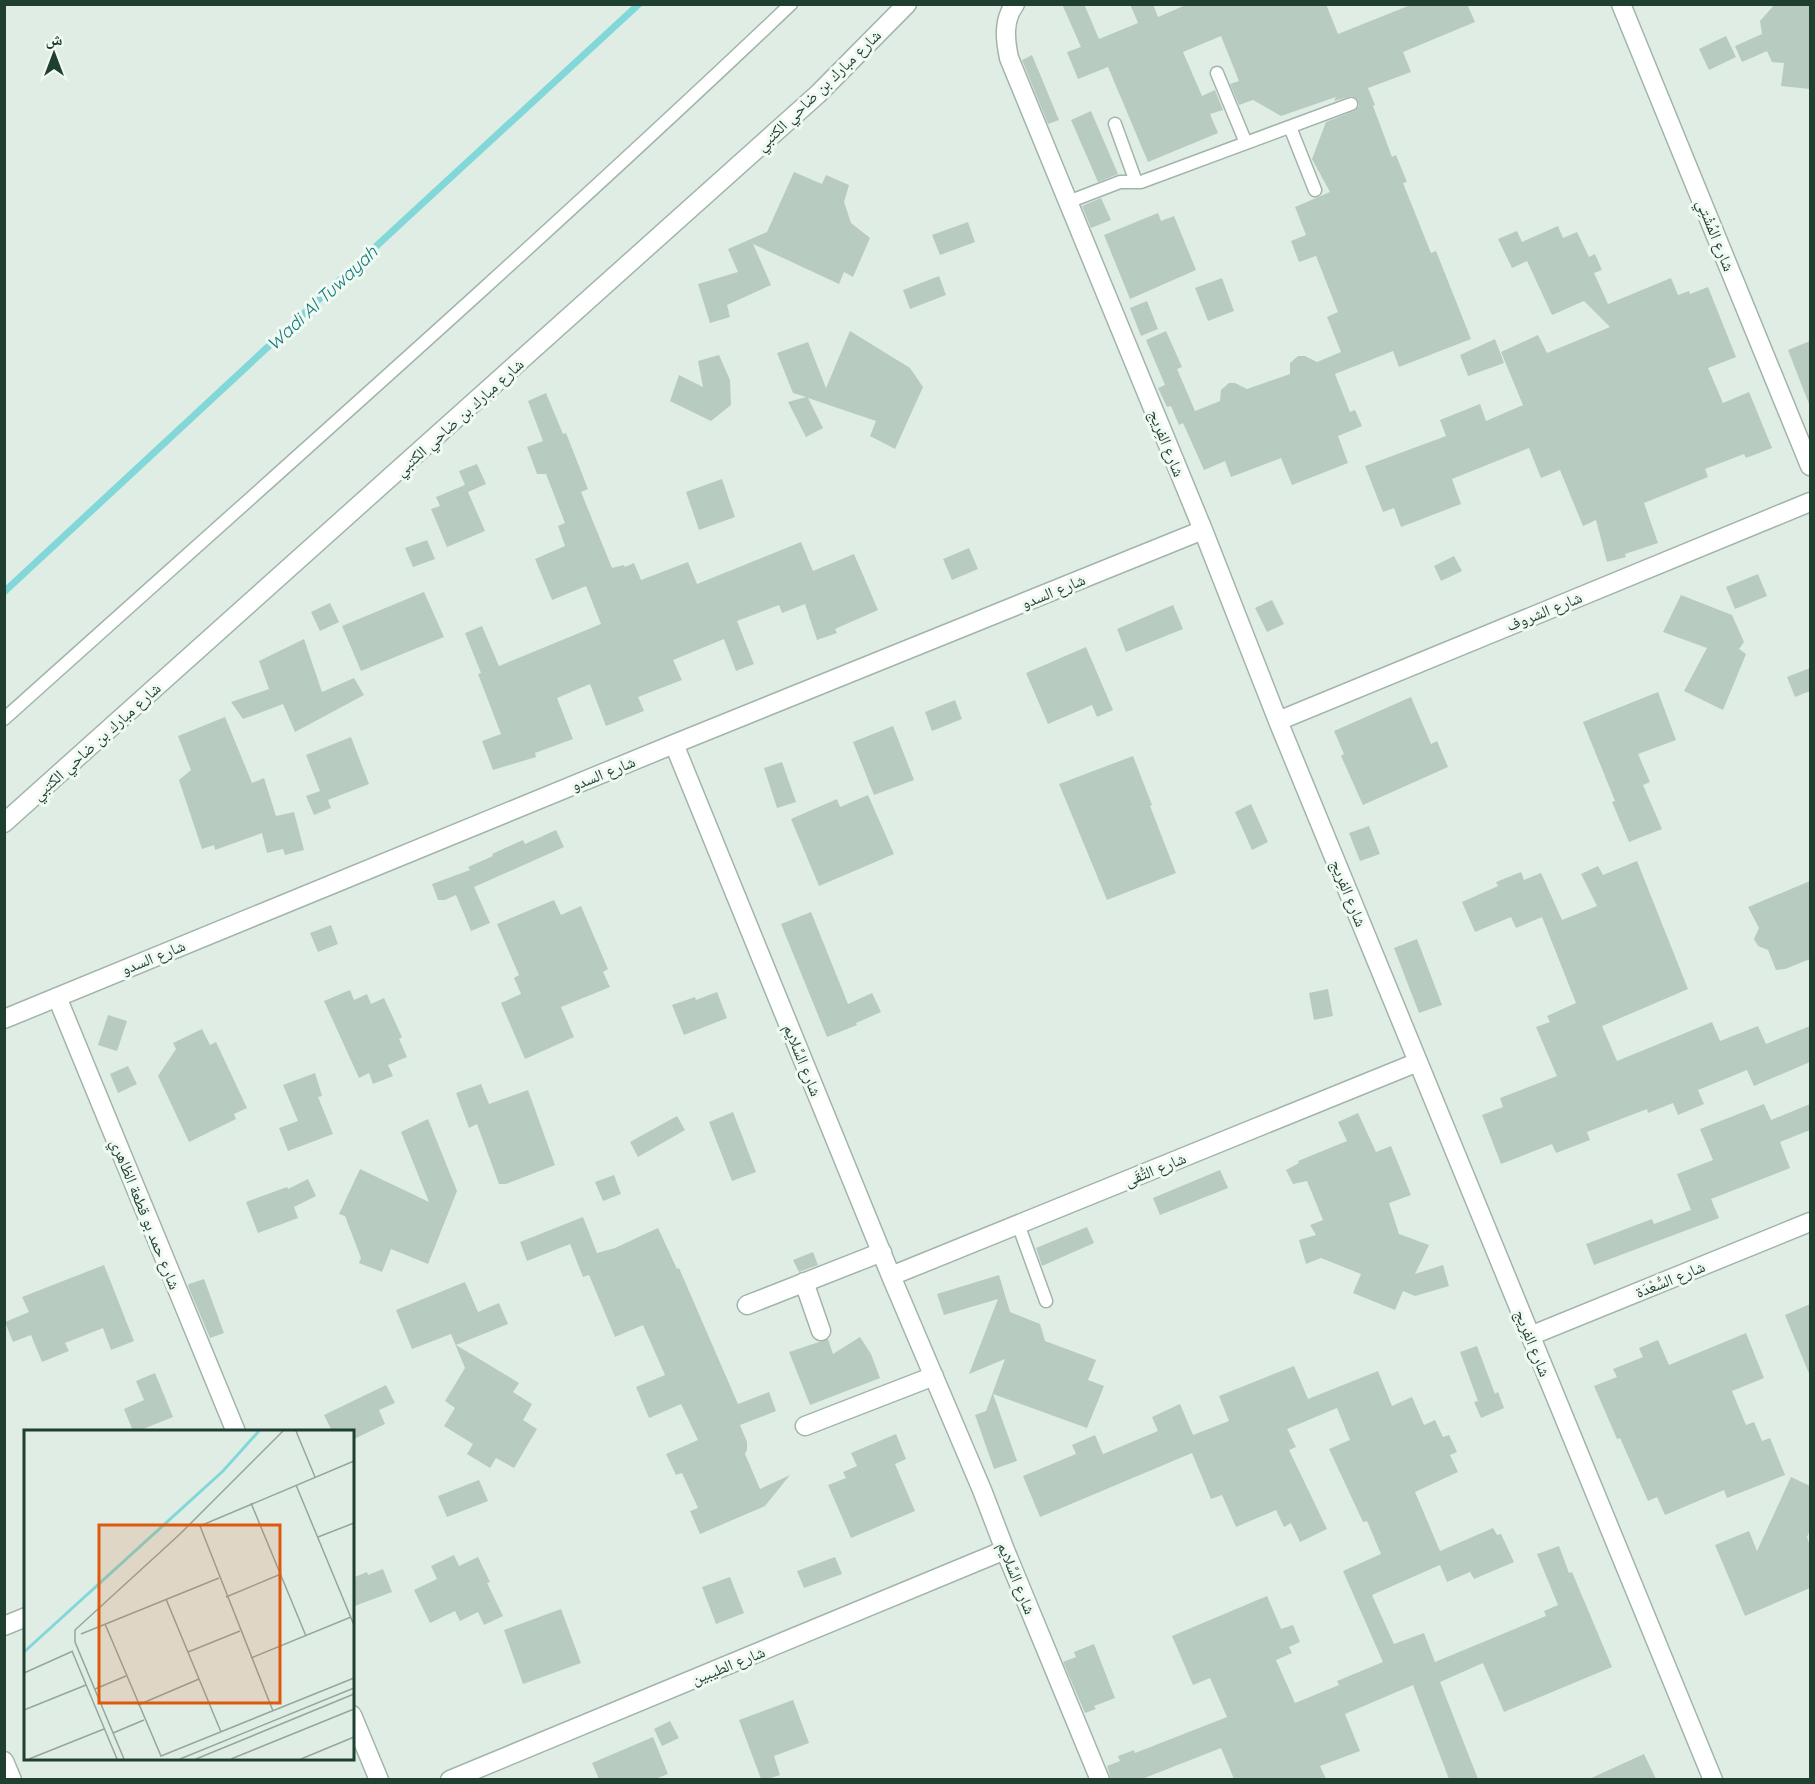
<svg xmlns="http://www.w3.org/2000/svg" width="1815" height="1784" viewBox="0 0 1815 1784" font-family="Quicksand,'Noto Naskh Arabic',sans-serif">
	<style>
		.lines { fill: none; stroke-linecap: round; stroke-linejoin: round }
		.stream { stroke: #82d8d8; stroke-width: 7 }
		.building { fill: #b8cbc0 }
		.lane-casing { stroke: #a2b5ab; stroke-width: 15 }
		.street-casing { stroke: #a2b5ab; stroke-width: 21 }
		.lane { stroke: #fff; stroke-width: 12 }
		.street { stroke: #fff; stroke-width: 18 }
		.labels { text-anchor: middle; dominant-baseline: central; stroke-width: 6; stroke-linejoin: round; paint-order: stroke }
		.street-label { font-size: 16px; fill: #1f3f31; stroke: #f1f9f3 }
		.water-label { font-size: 18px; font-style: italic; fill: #127a7b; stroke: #f1f9f3 }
		.inset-river { fill: none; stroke: #82d8d8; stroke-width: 3 }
		.inset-road { fill: none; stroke: #93a79d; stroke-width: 1.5 }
		.view { fill: #de580e; fill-opacity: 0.15; stroke: #de580e; stroke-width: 3 }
		.inset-edge { fill: none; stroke: #1f3f31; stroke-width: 3 }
	</style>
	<rect width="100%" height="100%" fill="#e0ede5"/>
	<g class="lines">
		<path class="stream" d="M 4,592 L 398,226 L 639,4"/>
	</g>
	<path class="building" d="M 1062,4 L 1084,4 L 1099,39 L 1138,23 L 1130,4 L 1153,4 L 1158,17 L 1188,4 L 1326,4 L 1338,34 L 1413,4 L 1467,4 L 1475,22 L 1403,52 L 1411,72 L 1368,88 L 1375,105 L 1373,106 L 1392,157 L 1396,155 L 1407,182 L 1403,183 L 1431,253 L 1436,251 L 1471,339 L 1399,367 L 1393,351 L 1335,374 L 1350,412 L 1355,410 L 1362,426 L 1338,436 L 1348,463 L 1292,485 L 1281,458 L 1231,477 L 1225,461 L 1204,470 L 1183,423 L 1179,425 L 1171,406 L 1167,407 L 1158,388 L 1165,385 L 1146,340 L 1166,331 L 1182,367 L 1177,369 L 1195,411 L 1220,401 L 1221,390 L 1229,383 L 1235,383 L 1247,389 L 1290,374 L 1290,363 L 1298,356 L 1305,356 L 1317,362 L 1341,352 L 1327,317 L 1338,312 L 1316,256 L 1299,262 L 1291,241 L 1306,235 L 1295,207 L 1330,192 L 1312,159 L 1326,122 L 1354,111 L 1359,106 L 1358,101 L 1352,96 L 1334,101 L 1336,97 L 1281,116 L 1253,100 L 1239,105 L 1230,84 L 1239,81 L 1221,36 L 1183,52 L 1202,96 L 1215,90 L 1223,110 L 1210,114 L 1218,133 L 1148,162 L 1108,67 L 1078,79 L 1067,52 L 1081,47 Z
		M 1775,4 L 1810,4 L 1810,89 L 1781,86 L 1784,63 L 1772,62 L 1767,51 L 1742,62 L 1735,46 L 1762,34 L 1760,21 Z
		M 1726,36 L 1736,57 L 1709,70 L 1699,49 Z
		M 1032,55 L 1059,120 L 1048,124 L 1022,60 Z
		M 1091,111 L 1118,174 L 1098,182 L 1071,120 Z
		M 794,172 L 822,184 L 826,175 L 849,185 L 844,202 L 851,223 L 870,238 L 853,277 L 844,272 L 839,284 L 753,244 L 771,285 L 727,305 L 730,317 L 710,323 L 698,284 L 738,272 L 728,249 L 767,232 Z
		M 1101,198 L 1111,220 L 1091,228 L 1082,206 Z
		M 1158,213 L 1161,221 L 1174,216 L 1196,270 L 1130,299 L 1104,235 Z
		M 968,222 L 975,242 L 940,255 L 932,235 Z
		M 1558,226 L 1563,238 L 1577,232 L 1589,257 L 1595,254 L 1602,270 L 1594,273 L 1608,304 L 1671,278 L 1678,295 L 1689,291 L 1690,294 L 1708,287 L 1736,357 L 1708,368 L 1723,403 L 1749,392 L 1772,448 L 1746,458 L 1744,454 L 1705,469 L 1708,477 L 1644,503 L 1658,543 L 1625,554 L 1626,557 L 1607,562 L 1596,520 L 1583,526 L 1560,470 L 1541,478 L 1529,448 L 1452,479 L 1461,504 L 1401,527 L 1394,508 L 1383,512 L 1365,466 L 1446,436 L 1440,420 L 1480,404 L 1486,421 L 1523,405 L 1501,352 L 1538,335 L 1547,353 L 1610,327 L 1584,301 L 1552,315 L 1527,261 L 1512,268 L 1498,239 L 1517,231 L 1522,242 Z
		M 939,276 L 946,295 L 910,309 L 903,290 Z
		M 1222,278 L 1234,311 L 1208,321 L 1195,288 Z
		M 1147,301 L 1158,329 L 1141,336 L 1130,308 Z
		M 850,331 L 910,368 L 923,387 L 895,449 L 870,436 L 876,421 L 808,398 L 823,428 L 806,437 L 788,402 L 806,397 L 793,393 L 777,353 L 808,342 L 826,388 Z
		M 1495,339 L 1504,363 L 1468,376 L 1460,355 Z
		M 1810,341 L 1810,404 L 1809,404 L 1788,350 Z
		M 719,355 L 730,380 L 731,405 L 711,421 L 670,401 L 679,375 L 703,387 L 698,361 Z
		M 546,393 L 563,434 L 566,433 L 588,489 L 581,492 L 612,568 L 624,565 L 625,567 L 634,563 L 641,580 L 688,562 L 697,584 L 801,542 L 813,571 L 854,554 L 878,610 L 835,629 L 837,633 L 817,640 L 805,604 L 782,613 L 779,605 L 737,621 L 754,664 L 736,671 L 724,639 L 673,660 L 682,680 L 638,697 L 644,711 L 606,726 L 590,684 L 557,698 L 573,739 L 535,753 L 536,757 L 493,770 L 482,741 L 501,734 L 478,674 L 481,673 L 465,633 L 482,626 L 499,666 L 601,624 L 586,586 L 552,600 L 535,559 L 565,546 L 558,526 L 565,523 L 546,474 L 537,474 L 527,447 L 543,441 L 528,401 Z
		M 477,464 L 486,484 L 468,492 L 485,531 L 447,547 L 431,509 L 440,506 L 436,497 L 465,485 L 459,471 Z
		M 722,479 L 735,517 L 699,530 L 686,492 Z
		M 427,540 L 435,559 L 413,567 L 405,548 Z
		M 969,548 L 978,569 L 952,580 L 943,559 Z
		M 1454,556 L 1462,571 L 1441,581 L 1434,566 Z
		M 1758,574 L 1767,596 L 1735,609 L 1726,587 Z
		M 424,592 L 444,637 L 361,671 L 342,626 Z
		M 1681,595 L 1732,615 L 1744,642 L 1739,649 L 1746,654 L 1723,710 L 1684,691 L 1707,648 L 1663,632 Z
		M 1272,600 L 1284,624 L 1267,632 L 1255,608 Z
		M 330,603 L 339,622 L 320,631 L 311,612 Z
		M 1173,605 L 1183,629 L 1126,652 L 1117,629 Z
		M 304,639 L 322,692 L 354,678 L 364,695 L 295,732 L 283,704 L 243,719 L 231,702 L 269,689 L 259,661 Z
		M 1086,647 L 1113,710 L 1097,717 L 1092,705 L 1048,724 L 1026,673 Z
		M 1810,668 L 1810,691 L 1795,697 L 1787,677 Z
		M 1658,692 L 1676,740 L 1638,754 L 1650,782 L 1643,785 L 1662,829 L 1629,842 L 1612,802 L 1615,801 L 1583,722 Z
		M 1411,697 L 1431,744 L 1437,741 L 1448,767 L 1363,805 L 1341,756 L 1344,754 L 1334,731 Z
		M 955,700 L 962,719 L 932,731 L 925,712 Z
		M 225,717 L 252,783 L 264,778 L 276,816 L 294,812 L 304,850 L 285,855 L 283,849 L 267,853 L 262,833 L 215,850 L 214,845 L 202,849 L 179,780 L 191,770 L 178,736 Z
		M 893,726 L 914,780 L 874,795 L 853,742 Z
		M 351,737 L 369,784 L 328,800 L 331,808 L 314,815 L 306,796 L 320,791 L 306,755 Z
		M 1133,756 L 1152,805 L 1150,806 L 1176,873 L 1107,900 L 1059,784 Z
		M 782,762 L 796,802 L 777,808 L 764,768 Z
		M 868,795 L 894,854 L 819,886 L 791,819 L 837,799 L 840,807 Z
		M 1251,804 L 1268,842 L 1252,850 L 1235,812 Z
		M 1369,826 L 1380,854 L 1360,861 L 1349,833 Z
		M 556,830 L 564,847 L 474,887 L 490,923 L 471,931 L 456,895 L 445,900 L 438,900 L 432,884 L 470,870 L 468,867 L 493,856 L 492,854 L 523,840 L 525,844 Z
		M 1637,861 L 1688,989 L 1602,1026 L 1617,1061 L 1712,1022 L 1720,1041 L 1758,1026 L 1766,1044 L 1810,1026 L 1810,1062 L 1754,1086 L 1747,1070 L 1698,1090 L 1704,1104 L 1678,1115 L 1673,1103 L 1648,1113 L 1647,1109 L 1587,1132 L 1590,1140 L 1556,1153 L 1552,1144 L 1501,1164 L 1482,1115 L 1503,1107 L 1500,1098 L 1557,1076 L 1536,1027 L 1550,1022 L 1547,1016 L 1576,1003 L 1542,917 L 1516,928 L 1511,917 L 1475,932 L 1462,902 L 1498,886 L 1496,882 L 1521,872 L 1524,880 L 1541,873 L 1562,920 L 1597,906 L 1581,874 L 1598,866 L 1603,875 Z
		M 1810,881 L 1810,959 L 1785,969 L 1776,970 L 1768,950 L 1758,946 L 1754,939 L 1759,928 L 1748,907 Z
		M 554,900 L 561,915 L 581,906 L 608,969 L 603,972 L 610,987 L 561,1007 L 574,1037 L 525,1059 L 501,1003 L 521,994 L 514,978 L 519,975 L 497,924 Z
		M 811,912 L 848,1004 L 872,993 L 881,1012 L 856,1023 L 857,1025 L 827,1037 L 781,924 Z
		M 331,925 L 338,944 L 318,952 L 310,933 Z
		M 1417,939 L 1442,1005 L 1419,1013 L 1394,948 Z
		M 1328,989 L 1333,1016 L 1314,1020 L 1309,993 Z
		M 350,990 L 354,1000 L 367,994 L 371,1004 L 384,998 L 402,1037 L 399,1039 L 407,1057 L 388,1065 L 393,1076 L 373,1084 L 369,1073 L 359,1078 L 324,1001 Z
		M 717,992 L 727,1018 L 684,1035 L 672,1005 L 695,997 L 696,1000 Z
		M 108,1015 L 127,1021 L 117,1051 L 98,1045 Z
		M 202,1029 L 210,1045 L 216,1042 L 247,1108 L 234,1114 L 236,1119 L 189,1142 L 158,1076 L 176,1049 L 173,1043 Z
		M 128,1066 L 137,1084 L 118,1093 L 110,1074 Z
		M 315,1073 L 322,1096 L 318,1097 L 333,1134 L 288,1151 L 279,1128 L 298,1121 L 283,1085 Z
		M 481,1084 L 489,1104 L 528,1090 L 555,1165 L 506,1184 L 499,1184 L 477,1124 L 469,1128 L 456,1093 Z
		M 1764,1104 L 1771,1120 L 1810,1104 L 1810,1130 L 1780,1142 L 1790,1168 L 1711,1199 L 1719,1218 L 1594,1265 L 1586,1244 L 1652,1219 L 1654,1224 L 1691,1210 L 1677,1174 L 1713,1160 L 1700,1129 Z
		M 733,1112 L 756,1172 L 732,1181 L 709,1122 Z
		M 1358,1113 L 1376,1152 L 1391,1146 L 1411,1195 L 1389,1203 L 1399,1234 L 1429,1245 L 1415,1274 L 1443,1265 L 1449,1286 L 1415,1296 L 1403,1291 L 1395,1310 L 1353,1293 L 1361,1274 L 1321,1258 L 1306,1264 L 1299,1240 L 1316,1235 L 1310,1225 L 1323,1220 L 1307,1181 L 1293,1184 L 1286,1170 L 1299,1163 L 1298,1161 L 1347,1141 L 1338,1122 Z
		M 677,1116 L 685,1130 L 638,1157 L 630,1142 Z
		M 428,1119 L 457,1191 L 428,1264 L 391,1249 L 382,1272 L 359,1263 L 361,1258 L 345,1216 L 339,1214 L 360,1169 L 429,1202 L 401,1132 Z
		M 1220,1170 L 1228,1188 L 1160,1215 L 1153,1198 Z
		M 614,1175 L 621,1194 L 603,1201 L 595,1182 Z
		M 308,1179 L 316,1196 L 294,1207 L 298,1218 L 258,1233 L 246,1202 L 287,1187 L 288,1189 Z
		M 583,1217 L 597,1253 L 615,1248 L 658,1228 L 677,1269 L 679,1268 L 738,1404 L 769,1392 L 776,1411 L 740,1425 L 747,1442 L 747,1450 L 745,1454 L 760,1489 L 790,1475 L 765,1506 L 700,1534 L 690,1511 L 698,1508 L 682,1473 L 676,1475 L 666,1454 L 698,1440 L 681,1404 L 649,1418 L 636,1387 L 665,1375 L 643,1325 L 615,1337 L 589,1275 L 583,1277 L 570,1244 L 527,1261 L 520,1242 Z
		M 1087,1227 L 1094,1243 L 1042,1266 L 1036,1248 Z
		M 813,1252 L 818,1265 L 799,1272 L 793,1260 Z
		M 104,1265 L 134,1341 L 111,1350 L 103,1328 L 65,1343 L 69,1351 L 42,1362 L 31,1335 L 13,1342 L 5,1322 L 29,1312 L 22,1297 Z
		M 999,1275 L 1010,1312 L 1040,1324 L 1045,1341 L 1096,1360 L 1088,1380 L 1104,1386 L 1087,1428 L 993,1394 L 1017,1461 L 994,1469 L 975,1415 L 986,1411 L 1005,1359 L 969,1374 L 998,1299 L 944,1315 L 937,1294 Z
		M 204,1279 L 224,1333 L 210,1338 L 188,1286 L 189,1284 Z
		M 465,1282 L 478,1312 L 499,1303 L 508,1324 L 456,1345 L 519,1383 L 513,1392 L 532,1404 L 523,1420 L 537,1429 L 514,1468 L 496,1458 L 490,1468 L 467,1454 L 473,1444 L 444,1426 L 455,1408 L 445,1401 L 465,1368 L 451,1334 L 412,1349 L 396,1310 Z
		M 1810,1304 L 1810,1376 L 1785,1315 Z
		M 1746,1333 L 1764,1378 L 1732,1391 L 1746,1425 L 1754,1422 L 1762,1441 L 1770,1438 L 1785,1475 L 1727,1498 L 1724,1490 L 1665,1515 L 1657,1497 L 1648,1501 L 1620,1438 L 1617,1439 L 1594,1386 L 1617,1377 L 1613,1369 L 1643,1357 L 1639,1348 L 1658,1340 L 1669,1365 Z
		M 860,1337 L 871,1354 L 880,1378 L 810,1405 L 789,1352 L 828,1339 L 833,1354 Z
		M 1477,1346 L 1495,1394 L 1498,1392 L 1504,1408 L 1481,1418 L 1474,1402 L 1478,1401 L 1460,1352 Z
		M 1294,1366 L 1308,1399 L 1378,1371 L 1392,1406 L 1412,1397 L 1424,1425 L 1435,1420 L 1443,1437 L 1449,1435 L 1457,1452 L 1450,1455 L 1458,1472 L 1415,1492 L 1440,1551 L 1493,1528 L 1497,1535 L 1501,1534 L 1514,1562 L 1474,1579 L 1470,1572 L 1447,1582 L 1440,1565 L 1372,1595 L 1394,1644 L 1424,1633 L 1435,1662 L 1476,1645 L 1546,1616 L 1544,1611 L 1558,1605 L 1537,1554 L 1559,1546 L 1569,1573 L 1572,1572 L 1612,1667 L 1504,1712 L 1483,1663 L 1440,1682 L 1478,1779 L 1449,1779 L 1413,1685 L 1345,1714 L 1360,1751 L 1320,1766 L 1326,1779 L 1234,1779 L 1221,1748 L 1142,1779 L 1111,1779 L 1107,1766 L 1120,1761 L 1118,1756 L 1134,1750 L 1135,1753 L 1227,1717 L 1210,1678 L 1193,1685 L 1172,1636 L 1267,1596 L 1281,1629 L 1293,1625 L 1300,1642 L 1289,1647 L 1292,1653 L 1276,1660 L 1295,1703 L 1339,1685 L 1337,1681 L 1383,1662 L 1343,1571 L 1381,1554 L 1367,1521 L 1363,1522 L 1329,1449 L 1350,1440 L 1337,1408 L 1287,1429 L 1296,1447 L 1289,1450 L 1327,1529 L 1300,1542 L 1291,1523 L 1284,1527 L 1276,1510 L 1236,1527 L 1222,1495 L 1211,1499 L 1192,1453 L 1040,1517 L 1023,1476 L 1076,1454 L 1072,1445 L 1095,1435 L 1103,1454 L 1158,1431 L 1152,1417 L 1180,1404 L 1193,1435 L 1229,1421 L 1219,1396 Z
		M 155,1373 L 173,1417 L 138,1431 L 133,1431 L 124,1409 L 144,1400 L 136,1381 Z
		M 386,1385 L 395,1403 L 379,1410 L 385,1424 L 352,1440 L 352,1431 L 332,1431 L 324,1415 Z
		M 896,1434 L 906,1459 L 895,1464 L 915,1511 L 851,1538 L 828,1485 L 846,1478 L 843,1472 L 857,1466 L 851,1453 Z
		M 1791,1477 L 1810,1486 L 1810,1530 L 1807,1537 L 1810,1546 L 1810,1588 L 1745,1616 L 1715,1545 L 1749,1531 L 1757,1551 Z
		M 479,1480 L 488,1501 L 447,1517 L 438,1496 Z
		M 454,1555 L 459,1566 L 478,1557 L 490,1582 L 487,1583 L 503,1616 L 484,1625 L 478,1612 L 460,1621 L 455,1611 L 430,1623 L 414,1590 L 437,1579 L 431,1566 Z
		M 835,1557 L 842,1574 L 804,1588 L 797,1571 Z
		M 383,1569 L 392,1592 L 352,1607 L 352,1578 L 367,1572 L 368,1575 Z
		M 730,1577 L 744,1613 L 716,1624 L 702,1587 Z
		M 561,1609 L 581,1663 L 523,1684 L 504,1630 Z
		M 1094,1644 L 1115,1698 L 1094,1706 L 1096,1709 L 1085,1713 L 1063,1662 L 1076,1657 L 1074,1652 Z
		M 793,1700 L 809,1743 L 774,1756 L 780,1775 L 767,1779 L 761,1779 L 739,1720 Z
		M 670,1721 L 679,1738 L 662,1746 L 654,1729 Z
		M 653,1737 L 668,1774 L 655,1779 L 599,1779 L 592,1763 Z
		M 1644,1754 L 1656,1779 L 1589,1779 Z"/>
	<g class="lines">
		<defs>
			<path id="lane" d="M 1217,73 L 1246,143
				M 1115,124 L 1136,182
				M 1290,127 L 1315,190
				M 1068,202 L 1120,182 L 1141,182 L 1351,104
				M 4,719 C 268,482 534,248 791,4
				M 1018,1224 L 1046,1301"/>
			<path id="street" d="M 1015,4 C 1003,20 1005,39 1009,58 L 1203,530 L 1278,721 L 1713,1780
				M 1621,4 L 1810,466
				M 1278,721 L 1810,502
				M 674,744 L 891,1276 L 982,1490 L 1005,1550 L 1100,1780
				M 4,823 L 818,94 L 907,4
				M 57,997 L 236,1432
				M 4,1019 L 674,744 L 1203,530
				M 891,1276 L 1418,1062
				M 804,1282 L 821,1331
				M 747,1305 L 882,1252
				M 1530,1336 L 1810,1222
				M 805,1426 L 934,1376
				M 4,1626 L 26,1617
				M 352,1715 L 379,1780
				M 4,1761 L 12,1780
				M 450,1780 L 1005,1550"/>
		</defs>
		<use href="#lane" class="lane-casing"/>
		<use href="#street" class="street-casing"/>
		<use href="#lane" class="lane"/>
		<use href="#street" class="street"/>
	</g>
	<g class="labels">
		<g class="street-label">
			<text transform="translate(818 90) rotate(-44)">شارع مبارك بن ضاحي الكتبي</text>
			<text transform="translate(1716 235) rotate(68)">شارع المُشْتِي</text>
			<text transform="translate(459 417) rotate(-42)">شارع مبارك بن ضاحي الكتبي</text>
			<text transform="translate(1167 443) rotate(68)">شارع الفِريج</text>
			<text transform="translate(1053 591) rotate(-22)">شارع السدو</text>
			<text transform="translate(1544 611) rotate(-22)">شارع الشروف</text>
			<text transform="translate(96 741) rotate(-42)">شارع مبارك بن ضاحي الكتبي</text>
			<text transform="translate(603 773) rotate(-22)">شارع السدو</text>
			<text transform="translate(1349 893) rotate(68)">شارع الفِريج</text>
			<text transform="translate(153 957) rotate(-22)">شارع السدو</text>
			<text transform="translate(803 1060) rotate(68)">شارع السَّلايم</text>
			<text transform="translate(1155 1169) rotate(-22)">شارع التُّقَى</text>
			<text transform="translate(146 1214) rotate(68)">شارع حمد بو قطعة الظاهري</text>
			<text transform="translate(1670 1279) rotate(-22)">شارع السُّعْدَة</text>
			<text transform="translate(1533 1343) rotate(68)">شارع الفِريج</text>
			<text transform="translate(1017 1578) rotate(68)">شارع السَّلايم</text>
			<text transform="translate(728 1665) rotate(-22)">شارع الطيبين</text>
		</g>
		<g class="water-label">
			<text transform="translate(322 298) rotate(-43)">Wadi Al Tuwayah</text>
		</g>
	</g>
	<g transform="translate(24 1430)">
		<rect width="330" height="330" fill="#e0ede5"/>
		<path class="inset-river" d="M 0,222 L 199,41 L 235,1"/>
		<path class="inset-road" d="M 272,1 L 291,47M 272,55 L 330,195M 227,73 L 282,206M 294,107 L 330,93M 202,167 L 257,144M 142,169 L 197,302M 81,194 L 137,326 L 330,248M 57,204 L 195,148M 48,221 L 93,329M 164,222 L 216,201M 227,228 L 327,187M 0,243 L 49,221M 71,259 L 102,246M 114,275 L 175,249M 0,280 L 62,255M 249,281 L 176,96 L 330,31M 89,303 L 120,290M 5,329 L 80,299M 100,329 L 51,212 L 51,200 L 156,104 L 259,1M 156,329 L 330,258M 172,329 L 330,264M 207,329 L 330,279M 277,329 L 330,307"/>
		<path class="view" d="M 75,95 L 256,95 L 256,273 L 75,273 Z"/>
		<rect width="330" height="330" class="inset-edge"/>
	</g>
	<rect width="1815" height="1784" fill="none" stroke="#1f3f31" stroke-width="12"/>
	<g transform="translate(54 54)" stroke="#f1f9f3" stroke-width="4.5" paint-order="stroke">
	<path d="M0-4.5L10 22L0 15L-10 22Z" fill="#1f3f31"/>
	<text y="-9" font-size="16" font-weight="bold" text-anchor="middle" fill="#1f3f31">ش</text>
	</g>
</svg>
